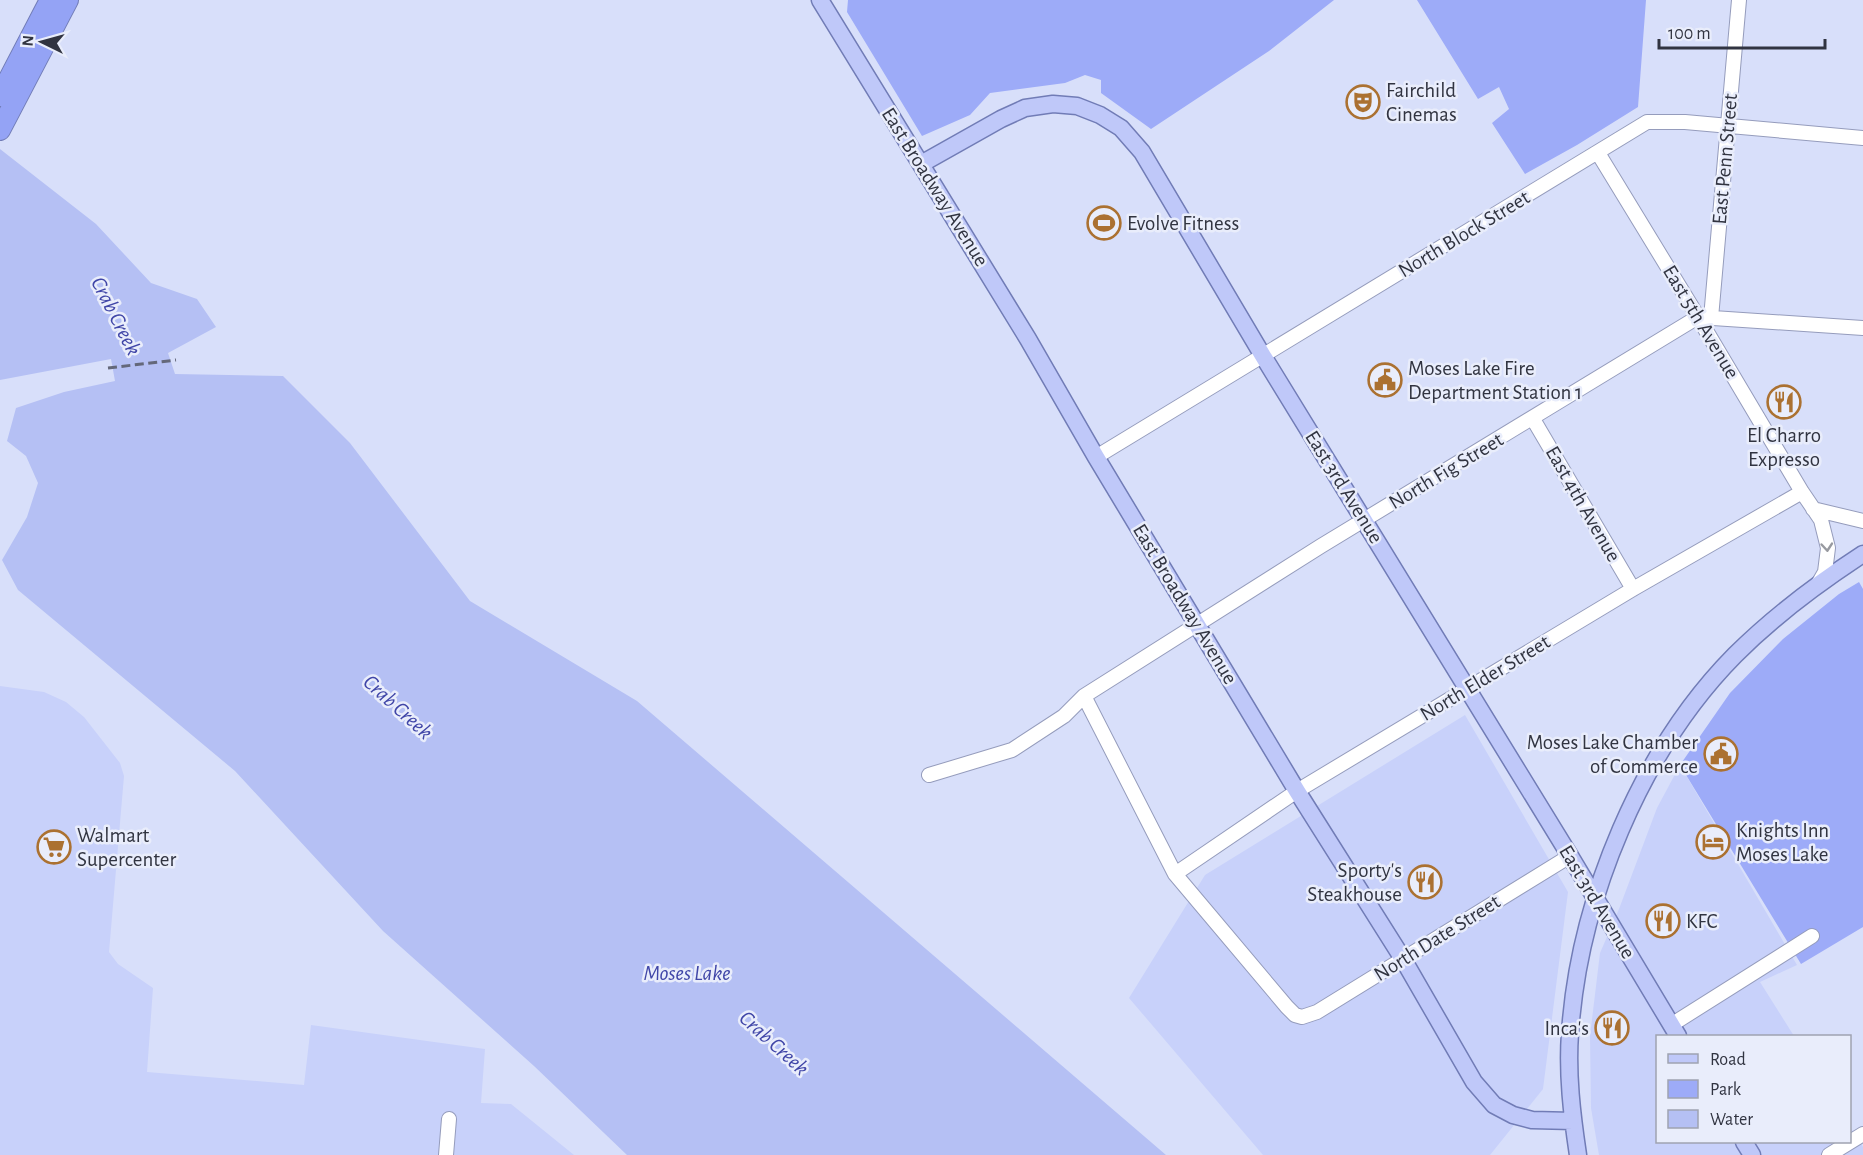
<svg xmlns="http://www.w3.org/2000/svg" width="1863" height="1155" viewBox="0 0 1863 1155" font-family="'Alegreya Sans',sans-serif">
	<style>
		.built { fill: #c8d1fa }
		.green { fill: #9dabf8 }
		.water { fill: #b5c0f4 }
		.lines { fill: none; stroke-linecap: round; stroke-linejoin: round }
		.minor-casing { stroke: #959cbc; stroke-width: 16 }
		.major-casing { stroke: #717cb6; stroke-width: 19 }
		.highway-casing { stroke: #717cb6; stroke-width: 22 }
		.minor { stroke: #fff; stroke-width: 14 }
		.major { stroke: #bfc8f9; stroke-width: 16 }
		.highway { stroke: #94a3f5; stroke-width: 20 }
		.rail { stroke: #64687a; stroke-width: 3; stroke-dasharray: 9 4.5; stroke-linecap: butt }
		.oneway { stroke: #989aa0 }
		.labels { text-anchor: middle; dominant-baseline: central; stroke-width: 5; stroke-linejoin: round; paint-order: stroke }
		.poi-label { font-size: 21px; fill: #313441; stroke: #e9edfb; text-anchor: start }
		.street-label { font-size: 21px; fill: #313441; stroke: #e9edfb }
		.water-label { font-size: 22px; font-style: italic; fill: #4046a8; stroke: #e9edfb }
	</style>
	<rect width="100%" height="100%" fill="#d8dffa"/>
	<path class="built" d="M 0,686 L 44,692 L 66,702 L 84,717 L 120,763 L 124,776 L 109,952 L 118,964 L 153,988 L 147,1072 L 304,1085 L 311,1025 L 485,1049 L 481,1103 L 511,1104 L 574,1155 L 0,1155 Z
		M 1465,715 L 1568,892 L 1543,1089 L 1490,1155 L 1263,1155 L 1129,998 L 1205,875 Z
		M 1680,765 L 1797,965 L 1760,982 L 1794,1036 L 1658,1036 L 1658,1142 L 1850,1142 L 1850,1127 L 1863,1147 L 1863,1155 L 1599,1155 L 1591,1108 L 1590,1036 L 1600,953 L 1619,909 L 1657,808 Z"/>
	<path class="green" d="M 848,0 L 1334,0 L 1269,51 L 1151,129 L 1101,93 L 1101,80 L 1085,75 L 1065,83 L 990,93 L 970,115 L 922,136 L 847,12 Z
		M 1417,0 L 1646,0 L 1638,107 L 1577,145 L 1525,174 L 1492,123 L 1509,109 L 1499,87 L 1478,99 Z
		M 1859,582 L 1863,589 L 1863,927 L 1801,964 L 1680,765 L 1730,693 L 1783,639 L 1839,594 Z"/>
	<path class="water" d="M 0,149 L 96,224 L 151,283 L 197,299 L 216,327 L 168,353 L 175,374 L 283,376 L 350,443 L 470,601 L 637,701 L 1166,1155 L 627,1155 L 534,1066 L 383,931 L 235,771 L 18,590 L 2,560 L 27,517 L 38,483 L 26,456 L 7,441 L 16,408 L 64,392 L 115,381 L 111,359 L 0,380 Z"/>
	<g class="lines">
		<defs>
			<path id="minor" d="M 1598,153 L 1698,317 L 1802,492 L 1821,520 L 1828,548 L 1825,572 L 1818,584
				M 1711,318 L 1739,0
				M 1533,419 L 1633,589
				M 1096,457 L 1647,122 L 1685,122 L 1863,138
				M 1813,509 L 1863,521
				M 1084,696 L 1175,874 L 1287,1007 L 1295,1015 L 1302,1017 L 1317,1012 L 1570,856
				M 929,775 L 1012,750 L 1064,716 L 1084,696 L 1321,546 L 1698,317 L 1863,328
				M 1175,874 L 1297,791 L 1633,589 L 1802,492
				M 1671,1025 L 1812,936
				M 446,1155 L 449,1119
				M 1829,1155 L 1863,1134"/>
			<path id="major" d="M 820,0 L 1028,339 L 1096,457 L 1297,791 L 1403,959 L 1474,1082 L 1494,1105 L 1513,1115 L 1532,1120 L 1573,1121
				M 921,164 L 1001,119 L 1025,108 L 1053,104 L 1077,106 L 1100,115 L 1121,128 L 1142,152 L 1263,356 L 1570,856 L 1678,1036
				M 1744,1142 L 1752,1155
				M 1578,1155 C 1572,1115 1567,1074 1570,1033 C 1579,900 1641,750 1735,655 C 1774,616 1817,584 1863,554"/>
			<path id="highway" d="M 0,96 L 50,0
				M 0,130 L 68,0"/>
		</defs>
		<use href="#minor" class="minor-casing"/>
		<use href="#major" class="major-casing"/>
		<use href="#highway" class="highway-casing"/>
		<use href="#minor" class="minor"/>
		<use href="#major" class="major"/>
		<use href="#highway" class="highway"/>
		<path class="rail" d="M 108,368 L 176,360"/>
	</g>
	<defs><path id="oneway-chevron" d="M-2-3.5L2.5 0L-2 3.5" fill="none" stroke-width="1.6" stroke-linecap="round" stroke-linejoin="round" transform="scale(1.5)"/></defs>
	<use class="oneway" href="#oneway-chevron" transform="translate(1827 547) rotate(85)"/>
	<defs>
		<symbol id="theatre-ring" viewBox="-11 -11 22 22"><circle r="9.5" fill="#e9edfb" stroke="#ab7131" stroke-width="1.5"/><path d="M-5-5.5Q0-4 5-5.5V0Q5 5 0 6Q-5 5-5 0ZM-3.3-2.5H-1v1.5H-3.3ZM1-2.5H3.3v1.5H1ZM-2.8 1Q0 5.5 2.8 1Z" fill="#ab7131"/></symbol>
		<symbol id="stadium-ring" viewBox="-11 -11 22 22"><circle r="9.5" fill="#e9edfb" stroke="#ab7131" stroke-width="1.5"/><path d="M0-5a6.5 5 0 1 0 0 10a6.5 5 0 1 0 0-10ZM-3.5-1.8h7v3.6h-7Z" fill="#ab7131"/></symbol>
		<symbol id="civic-ring" viewBox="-11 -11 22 22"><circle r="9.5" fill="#e9edfb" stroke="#ab7131" stroke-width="1.5"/><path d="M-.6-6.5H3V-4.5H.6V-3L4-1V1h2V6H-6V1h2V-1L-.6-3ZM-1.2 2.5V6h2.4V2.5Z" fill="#ab7131"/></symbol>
		<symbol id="restaurant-ring" viewBox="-11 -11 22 22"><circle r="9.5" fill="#e9edfb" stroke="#ab7131" stroke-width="1.5"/><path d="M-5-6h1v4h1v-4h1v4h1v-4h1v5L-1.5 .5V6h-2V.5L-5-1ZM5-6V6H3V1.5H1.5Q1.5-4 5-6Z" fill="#ab7131"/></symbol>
		<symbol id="hotel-ring" viewBox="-11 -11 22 22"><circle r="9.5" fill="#e9edfb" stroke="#ab7131" stroke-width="1.5"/><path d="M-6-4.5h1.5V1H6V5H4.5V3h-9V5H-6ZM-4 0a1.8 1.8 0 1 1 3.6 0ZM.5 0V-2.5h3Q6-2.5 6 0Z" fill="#ab7131"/></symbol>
		<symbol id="supermarket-ring" viewBox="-11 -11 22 22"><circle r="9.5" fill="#e9edfb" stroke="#ab7131" stroke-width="1.5"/><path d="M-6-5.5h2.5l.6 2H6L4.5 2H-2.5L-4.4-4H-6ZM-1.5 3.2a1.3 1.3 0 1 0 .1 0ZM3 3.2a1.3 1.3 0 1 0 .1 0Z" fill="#ab7131"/></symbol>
	</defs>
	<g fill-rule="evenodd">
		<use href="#theatre-ring" x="1344" y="83" width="38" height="38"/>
		<use href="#stadium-ring" x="1085" y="204" width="38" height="38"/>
		<use href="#civic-ring" x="1366" y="361" width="38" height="38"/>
		<use href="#restaurant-ring" x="1765" y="383" width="38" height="38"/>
		<use href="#civic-ring" x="1702" y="735" width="38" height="38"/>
		<use href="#hotel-ring" x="1694" y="823" width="38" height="38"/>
		<use href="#supermarket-ring" x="35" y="828" width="38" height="38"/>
		<use href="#restaurant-ring" x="1406" y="863" width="38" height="38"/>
		<use href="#restaurant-ring" x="1644" y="902" width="38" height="38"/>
		<use href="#restaurant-ring" x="1593" y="1009" width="38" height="38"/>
	</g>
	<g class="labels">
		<g class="poi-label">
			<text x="1386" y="90">Fairchild<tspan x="1386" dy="24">Cinemas</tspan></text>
			<text x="1127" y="223">Evolve Fitness</text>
			<text x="1408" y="368">Moses Lake Fire<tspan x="1408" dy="24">Department Station 1</tspan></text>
			<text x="1784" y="435" text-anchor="middle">El Charro<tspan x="1784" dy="24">Expresso</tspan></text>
			<text x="1698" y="742" text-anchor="end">Moses Lake Chamber<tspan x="1698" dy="24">of Commerce</tspan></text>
			<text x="1736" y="830">Knights Inn<tspan x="1736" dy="24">Moses Lake</tspan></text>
			<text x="77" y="835">Walmart<tspan x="77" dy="24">Supercenter</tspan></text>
			<text x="1402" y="870" text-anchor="end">Sporty's<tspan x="1402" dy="24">Steakhouse</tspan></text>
			<text x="1686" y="921">KFC</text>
			<text x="1589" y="1028" text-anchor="end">Inca's</text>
		</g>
		<g class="street-label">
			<text transform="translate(1725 159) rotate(-85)">East Penn Street</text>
			<text transform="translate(935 187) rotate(58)">East Broadway Avenue</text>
			<text transform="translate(1464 234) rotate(-31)">North Block Street</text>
			<text transform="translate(1701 322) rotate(59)">East 5th Avenue</text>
			<text transform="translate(1446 471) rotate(-31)">North Fig Street</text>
			<text transform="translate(1344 487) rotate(58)">East 3rd Avenue</text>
			<text transform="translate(1583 504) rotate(60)">East 4th Avenue</text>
			<text transform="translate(1185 604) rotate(59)">East Broadway Avenue</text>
			<text transform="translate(1485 678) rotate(-31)">North Elder Street</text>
			<text transform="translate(1597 902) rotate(59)">East 3rd Avenue</text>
			<text transform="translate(1437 938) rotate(-32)">North Date Street</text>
		</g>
		<g class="water-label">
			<text transform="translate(116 316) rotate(63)">Crab Creek</text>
			<text transform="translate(398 707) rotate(42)">Crab Creek</text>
			<text x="687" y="973">Moses Lake</text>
			<text transform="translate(774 1043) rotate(42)">Crab Creek</text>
		</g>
	</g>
	<rect x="1656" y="1035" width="195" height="108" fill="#e9edfb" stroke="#9fa3b1" stroke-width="1.5"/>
	<rect x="1668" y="1054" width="30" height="9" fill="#bfc8f9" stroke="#9fa3b1" stroke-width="1.5"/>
	<text x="1710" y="1065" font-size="18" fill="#313441">Road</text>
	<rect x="1668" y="1080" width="30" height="18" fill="#9dabf8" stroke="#9fa3b1" stroke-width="1.5"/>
	<text x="1710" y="1095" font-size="18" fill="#313441">Park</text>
	<rect x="1668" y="1110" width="30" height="18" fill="#b5c0f4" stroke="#9fa3b1" stroke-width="1.5"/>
	<text x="1710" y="1125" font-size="18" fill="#313441">Water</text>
	<g transform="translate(42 42) rotate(275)" stroke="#e9edfb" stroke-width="4.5" paint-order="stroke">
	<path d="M0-4.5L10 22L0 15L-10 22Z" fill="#313441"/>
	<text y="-9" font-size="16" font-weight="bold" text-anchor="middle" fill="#313441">N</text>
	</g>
	<path d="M1659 39v9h166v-9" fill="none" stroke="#313441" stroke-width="3"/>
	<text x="1668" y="39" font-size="18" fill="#313441" stroke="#e9edfb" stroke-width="4.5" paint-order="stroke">100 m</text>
</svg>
